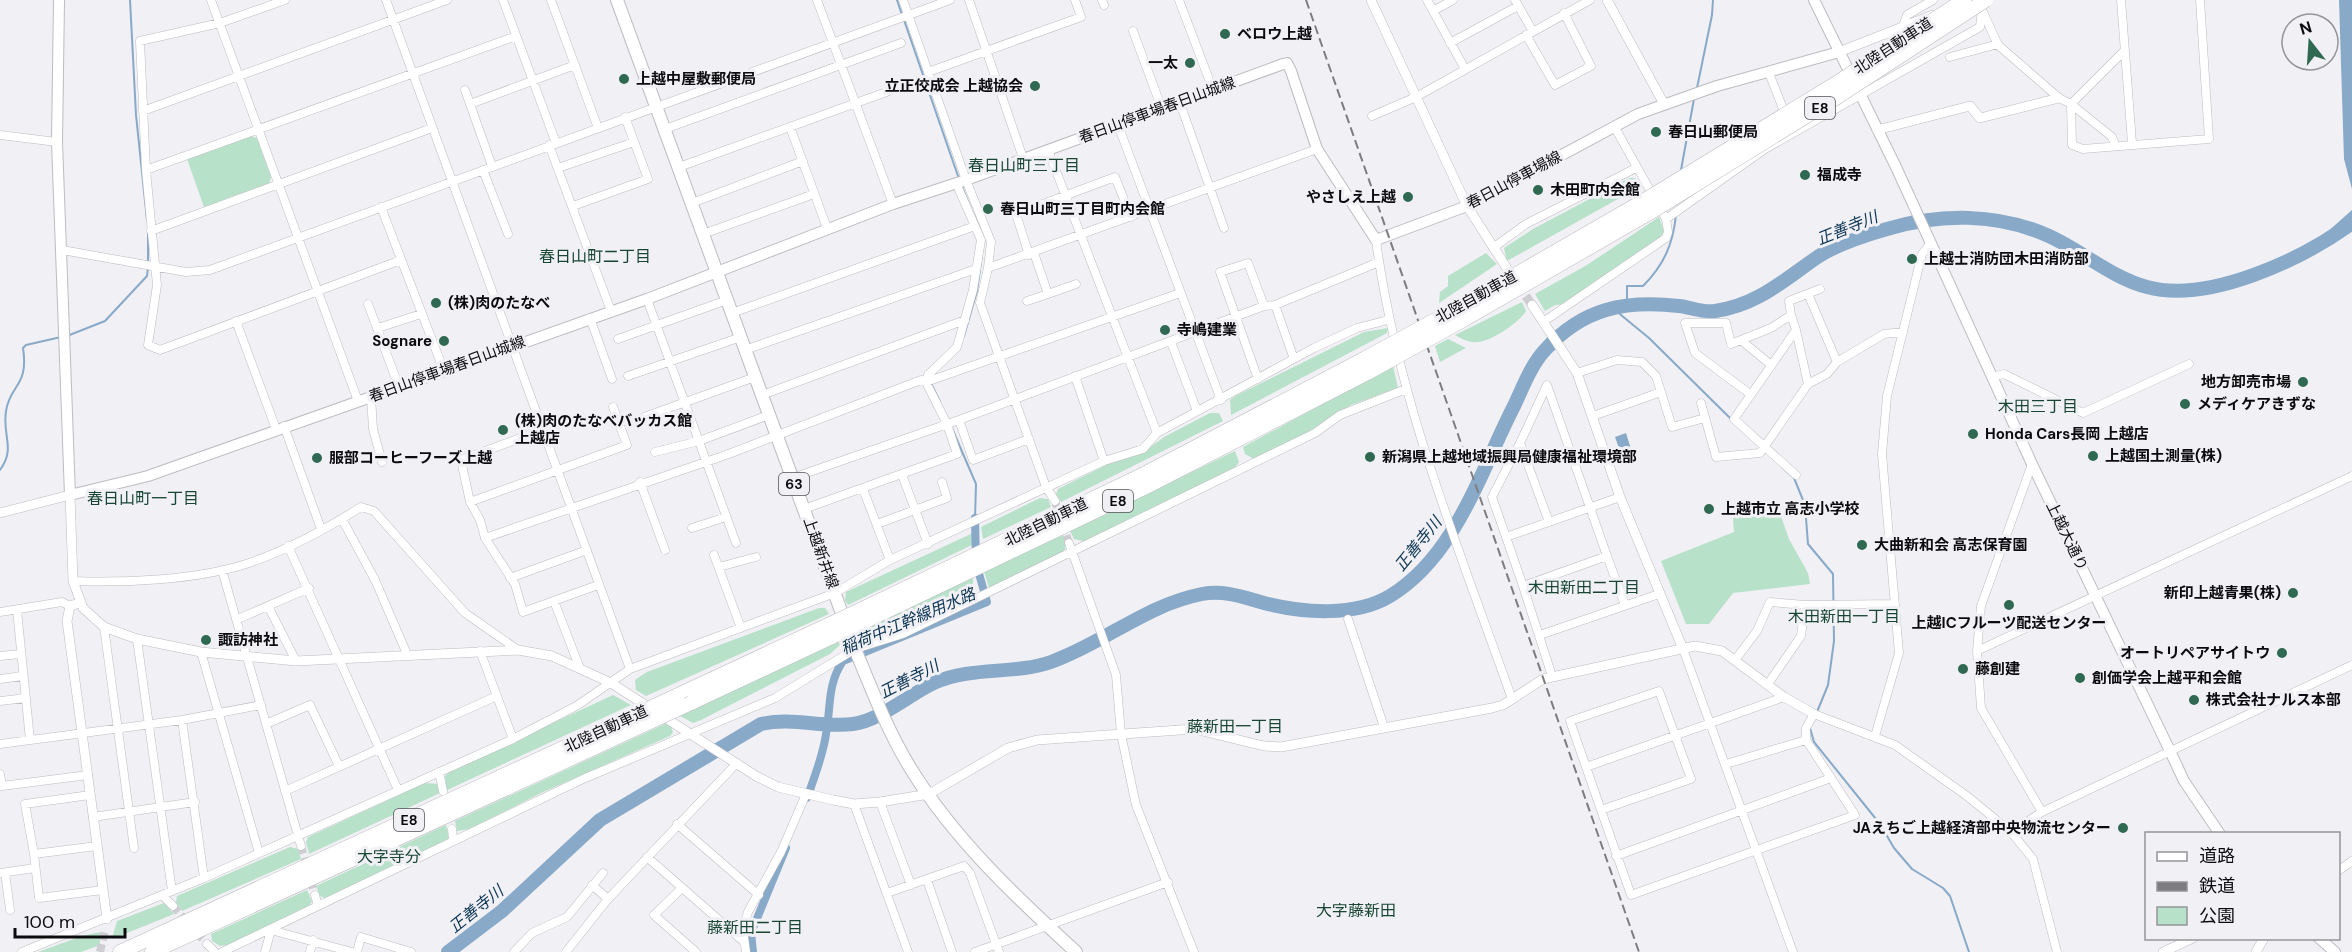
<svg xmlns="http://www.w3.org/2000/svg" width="2352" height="952" viewBox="0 0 2352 952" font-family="'DM Sans','Noto Sans JP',sans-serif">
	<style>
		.green { fill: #b8e1c9 }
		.water { fill: #88a9c7 }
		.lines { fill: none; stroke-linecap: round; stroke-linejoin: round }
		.stream { stroke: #88a9c7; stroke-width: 2 }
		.canal { stroke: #88a9c7; stroke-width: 8 }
		.river { stroke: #88a9c7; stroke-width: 14 }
		.minor-tunnel { stroke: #ceced2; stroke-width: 8; stroke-dasharray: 8 4; stroke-linecap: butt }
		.tertiary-tunnel { stroke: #ceced2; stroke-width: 9; stroke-dasharray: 9 4.5; stroke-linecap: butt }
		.minor-casing { stroke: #bcbcc1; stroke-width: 9 }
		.tertiary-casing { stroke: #bcbcc1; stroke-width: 10 }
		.secondary-casing { stroke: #bcbcc1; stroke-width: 12 }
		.primary-casing { stroke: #bcbcc1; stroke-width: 14 }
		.motorway-casing { stroke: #bcbcc1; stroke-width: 15 }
		.minor { stroke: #fff; stroke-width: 8 }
		.tertiary { stroke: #fff; stroke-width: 9 }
		.secondary { stroke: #fff; stroke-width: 10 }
		.primary { stroke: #fff; stroke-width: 12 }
		.motorway { stroke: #fff; stroke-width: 14 }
		.rail { stroke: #7d7d81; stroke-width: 2; stroke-dasharray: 9 4.5; stroke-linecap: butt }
		.motorway-bridge-casing { stroke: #bcbcc1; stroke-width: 15; stroke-linecap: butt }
		.motorway-bridge { stroke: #fff; stroke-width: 14 }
		.poi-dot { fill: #306951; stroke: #f0f0f5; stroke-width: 2 }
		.labels { text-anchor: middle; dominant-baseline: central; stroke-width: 6; stroke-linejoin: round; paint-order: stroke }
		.shield { fill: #f0f0f5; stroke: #505053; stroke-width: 1.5 }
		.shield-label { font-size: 14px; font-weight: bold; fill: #0c0c0e }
		.poi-label { font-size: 15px; font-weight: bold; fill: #0c0c0e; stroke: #f0f0f5; text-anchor: start }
		.street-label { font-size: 15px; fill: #0c0c0e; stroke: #f0f0f5 }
		.neighbourhood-label { font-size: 16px; fill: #184633; stroke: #f0f0f5 }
		.water-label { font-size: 16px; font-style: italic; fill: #0a3351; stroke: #f0f0f5 }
	</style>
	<rect width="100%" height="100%" fill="#f0f0f5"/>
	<path class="green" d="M 251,136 L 257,138 L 271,177 L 269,184 L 204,207 L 187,159 Z
		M 1629,178 L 1635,178 L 1639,183 L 1634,190 L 1507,261 L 1504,248 L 1533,229 Z
		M 1659,217 L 1664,231 L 1660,238 L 1565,304 L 1555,305 L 1545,311 L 1535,294 L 1587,265 Z
		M 1486,253 L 1497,264 L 1439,303 L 1440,292 L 1448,286 L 1448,276 Z
		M 1522,302 L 1526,311 C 1520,322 1490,342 1478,342 C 1469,343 1462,339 1455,335 Z
		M 1388,328 L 1387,333 L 1231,415 L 1230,400 L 1235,396 L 1364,332 Z
		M 1448,339 L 1466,348 L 1440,362 L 1435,346 Z
		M 1393,366 L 1398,388 L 1351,405 L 1306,433 L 1254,459 L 1245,454 L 1243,447 Z
		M 1210,413 L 1219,413 L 1223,421 L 1061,502 L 1056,494 L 1058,489 L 1110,463 L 1144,452 L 1164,437 Z
		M 1235,451 L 1239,462 L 1234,469 L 1087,542 L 1074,539 L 1070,531 Z
		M 1040,498 L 1048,499 L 1051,507 L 983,539 L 981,527 Z
		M 1776,502 L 1789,539 L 1808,573 L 1810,584 L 1733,593 L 1709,624 L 1686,624 L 1661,561 L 1734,532 L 1733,518 Z
		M 973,533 L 974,544 L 848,605 L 845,600 L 846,592 Z
		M 1063,535 L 1066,543 L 1064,555 L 990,591 L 984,571 Z
		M 973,577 L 973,591 L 969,596 L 901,627 L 864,636 L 856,631 Z
		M 819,608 L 825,608 L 829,614 L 646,696 L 636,690 L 635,680 L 647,672 Z
		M 838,640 L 840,645 L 830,654 L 701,720 L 693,723 L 680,716 Z
		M 613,695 L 631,705 L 447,790 L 445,777 L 449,771 Z
		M 669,722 L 673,732 L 670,736 L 541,793 L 470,829 L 457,831 L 455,821 Z
		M 425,783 L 439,784 L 440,793 L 309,854 L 306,842 L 308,837 Z
		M 446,825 L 449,838 L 446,844 L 327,899 L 320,896 L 316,886 Z
		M 290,847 L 298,849 L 301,859 L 182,911 L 176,902 L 177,896 Z
		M 307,890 L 312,902 L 309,906 L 227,945 L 220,946 L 212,941 L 211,934 Z
		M 164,903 L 174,914 L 112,939 L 117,921 Z
		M 100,932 L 100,945 L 81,952 L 38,952 L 82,936 Z"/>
	<path class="water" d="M 2339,0 L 2352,0 L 2352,189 L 2344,159 Z
		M 2352,210 L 2352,230 L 2332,244 L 2325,234 Z
		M 1626,433 L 1635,462 L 1625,465 L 1615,437 Z"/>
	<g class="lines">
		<path class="stream" d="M 130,0 L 136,115 L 147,220
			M 897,0 L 902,15
			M 904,20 L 959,179
			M 1697,88 L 1712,15 L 1713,0
			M 1681,170 L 1694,99
			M 961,184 L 984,243
			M 148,226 L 148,262
			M 1627,304 L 1627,286 L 1643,286 C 1664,265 1673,244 1676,215
			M 1610,306 L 1649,338 L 1732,420
			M 67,336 L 105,321 L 147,276 L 148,267
			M 964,336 L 977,291 L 982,254
			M 931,383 L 940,402
			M 951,426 L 976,484 L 975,518
			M 1782,467 L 1794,478 L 1805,505 L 1808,544 L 1833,574 L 1834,641 L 1828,685 L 1817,712
			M 0,470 C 16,448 2,436 6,411 C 10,384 29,387 23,348 L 26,345 L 61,337
			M 1810,728 L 1814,742 L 1880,824 L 1894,848 L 1912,869 L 1943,888 L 1950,896 L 1969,952"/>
		<path class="canal" d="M 807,798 C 814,778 823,756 826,734 C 831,708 827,684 843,661 L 987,602 L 976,563 L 975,518
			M 753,952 L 751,933 L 786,848"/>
		<path class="river" d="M 448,952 L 502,911 L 600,820 L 761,724 C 793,717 822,728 853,724 C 879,721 910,694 934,683 C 972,666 1013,675 1051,662 C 1104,643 1146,605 1202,594 C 1225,590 1242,597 1264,603 C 1303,613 1355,617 1390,596 C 1456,556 1481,470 1514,406 C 1523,387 1531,365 1545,350 C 1583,308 1625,300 1679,306 C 1690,307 1703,313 1715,311 C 1758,305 1785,279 1819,256 C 1838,244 1866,235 1887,229 C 1940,213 1998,213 2049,236 C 2082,251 2112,278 2147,287 C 2208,304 2303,259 2352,223"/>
		<path class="minor-tunnel" d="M 1055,501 L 1069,543
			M 301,846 L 315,895
			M 173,906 L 207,944
			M 100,952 L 105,930"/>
		<path class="tertiary-tunnel" d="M 1518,285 L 1532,305"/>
		<defs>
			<path id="minor" d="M 211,0 L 358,401
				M 285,0 L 220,23 L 140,41 L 146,170 L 157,285 L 148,345 L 160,350 L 401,260
				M 386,0 L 630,669
				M 503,0 L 556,143
				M 551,0 L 598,128
				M 817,0 L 893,204
				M 903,0 L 966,180 L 991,242 L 988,268 L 980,303 L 1046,487 L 1055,501
				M 969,0 L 1023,158
				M 1102,0 L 1104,5
				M 1179,0 L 1213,90
				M 1427,0 L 1465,69
				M 1515,0 L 1532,30
				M 2121,0 L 2132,143
				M 1433,11 L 1453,0
				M 1983,12 L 1998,45 L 2059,98 L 2071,104 L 2072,145 L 2083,149 L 2209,139 L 2200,0
				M 1903,26 L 1907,15 L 1933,0
				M 1133,31 L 1162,109
				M 1526,35 L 1555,85 L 1591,66 L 1564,13
				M 1450,43 L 1518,6
				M 1950,57 L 1998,44
				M 928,72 L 1081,17 L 1075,0
				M 1769,73 L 1786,116
				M 465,90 L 470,104
				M 1180,103 L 1224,228
				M 143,111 L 447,0
				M 1372,116 L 1416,97 L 1590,0
				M 1118,125 L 1221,400
				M 1614,126 L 1666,219 L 1765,149 L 1980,27 L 1982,10
				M 790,127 L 827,228
				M 665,129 L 901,43
				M 0,135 L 57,142
				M 549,145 L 611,311
				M 2115,145 L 2112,137 L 2071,104 L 2123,52
				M 1048,150 L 1157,433
				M 492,166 L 470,104 L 575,65
				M 679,167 L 914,82
				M 558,168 L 634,142
				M 146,170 L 516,36
				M 483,170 L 508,234
				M 692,203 L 803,161
				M 573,206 L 648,179 L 625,117
				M 381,207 L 444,371
				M 151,231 L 432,128
				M 703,234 L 814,194
				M 1376,240 C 1397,399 1459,549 1512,699
				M 1493,248 L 1526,224 L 1636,168
				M 62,250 L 186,272 L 210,270 L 950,0
				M 1034,253 L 1048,294 L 1076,284
				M 1029,255 L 1016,214 L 1115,177 L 1131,217
				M 988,268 L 1317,149
				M 1808,294 L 1837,362
				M 647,299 L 736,543
				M 1027,301 L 1048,294
				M 368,304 L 399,387
				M 1275,305 L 1294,359
				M 732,313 L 975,226
				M 1791,315 L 1789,301 L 1820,289
				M 590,318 L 612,379
				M 236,321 L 276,429
				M 1543,322 L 1666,238 L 1668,232 L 1666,219
				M 378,328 L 421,314
				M 618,339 L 727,300
				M 1742,341 L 1770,364
				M 1171,342 L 1197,411
				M 745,350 L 976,269
				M 1577,373 L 1617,360 L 1642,362 L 1656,376 L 1672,427 L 1705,418
				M 628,376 L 741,337
				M 1075,376 L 1104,461
				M 1992,377 L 2004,374 L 2083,413 L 2189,364
				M 1258,379 L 1220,272 L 1248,263 L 1264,306
				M 1750,394 L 1695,353 L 1685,323 L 1726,323 L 1731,344 L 1771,328 L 1791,315 L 1796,330
				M 762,395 L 965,320
				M 371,397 L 373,429 L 382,462
				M 1701,403 L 1716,457 L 1760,453 L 1808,384 L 1827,374 L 1837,362 L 1884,334 L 1903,332
				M 580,416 L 461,460 L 470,502 L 480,520 L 485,538 L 515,584 L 523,612 L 598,585
				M 1593,416 L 1661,392
				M 644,417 L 755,377
				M 959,420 L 973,460 L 1029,439
				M 284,426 L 321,529
				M 655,452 L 699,441 L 769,415
				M 2032,464 L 1981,606 L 1977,651 L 1981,708 L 2042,812
				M 902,475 L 928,544
				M 1796,475 L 1734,419 L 1796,330 L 1808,384
				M 792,478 L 959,420 L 1264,306 L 1275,305 L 1379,262
				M 640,482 L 665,550
				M 863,489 L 890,560
				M 470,502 L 627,445 L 613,407
				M 804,509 L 957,454 L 947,424 L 926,382 L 928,375 L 957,347 L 973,290 L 981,240 L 956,183
				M 342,519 L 375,580 L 407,654
				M 1549,522 L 1520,443 L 1492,497 L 1506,537 L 1620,497
				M 877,524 L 947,498 L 942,482
				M 692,528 L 726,517
				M 1506,537 L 1523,586 L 1607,556 L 1547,385 L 1520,443
				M 485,538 L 726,455 L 921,380 L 926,382 L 1180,293
				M 1069,543 L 1116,675 L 1121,734 L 1136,805 L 1194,952
				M 288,546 L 398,790
				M 714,555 L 741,628
				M 1607,556 L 1625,605
				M 719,567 L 756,557
				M 222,570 L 301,846
				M 510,578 L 587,550
				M 73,581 C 125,583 196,580 246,564 C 285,551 326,529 361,507 L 374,511 L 465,613 L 518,650
				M 1523,586 L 1552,676
				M 554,601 L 579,666
				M 268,606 L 296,661
				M 17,610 L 30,740
				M 0,612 L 62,602 L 70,606
				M 238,619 L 309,588
				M 1348,619 L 1384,727
				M 104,627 L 134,848
				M 1540,635 L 1659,594
				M 137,639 L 172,891
				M 1683,649 L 1793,952
				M 480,651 L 513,739
				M 1977,651 L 2352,476
				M 201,652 L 259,853
				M 0,656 L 21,654
				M 1735,660 L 1757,631 L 1770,602 L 1805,605 L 1895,604
				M 0,679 L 23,676
				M 1768,684 L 1801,636 L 1805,605
				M 1659,691 L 1691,779 L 1601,810 L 1570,721 Z
				M 0,701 L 26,698
				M 182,720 L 204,878
				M 266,724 L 310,705 L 339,766
				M 1875,736 L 1899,653 L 1882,454 L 1887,396 L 1922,254 L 1930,244
				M 0,744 L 182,720 L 261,705
				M 1726,764 L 1806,740 L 1806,728 L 1814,714 L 1895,745 L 1967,796 L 2011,832 L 2033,859 L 2057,952
				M 1586,767 L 1784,697
				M 439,772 L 443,791
				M 0,774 L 2,786 L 88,775
				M 285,791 L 497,696
				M 90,795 L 25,804 L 34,854 L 39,898 L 103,890
				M 880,802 L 911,885
				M 854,804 L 908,952
				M 1601,810 L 1631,895 L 1855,815 L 1831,778
				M 93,817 L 195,802
				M 677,824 L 759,895
				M 452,829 L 453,839
				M 2011,832 L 2042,812 L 2352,665
				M 34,854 L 97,846
				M 1616,856 L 1831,778 L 1806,740
				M 647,857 L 743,941
				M 2338,871 L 2352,861
				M 1,873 L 35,868
				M 5,873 L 10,910
				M 927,880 L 952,952
				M 592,885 L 608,899
				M 682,888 L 654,915 L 696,952
				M 887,893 L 964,866 L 970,873 L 999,952
				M 315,895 L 318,906
				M 163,896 L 173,906
				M 271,930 L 352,952
				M 207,944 L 215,952
				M 22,952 L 204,878 L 513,739 L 578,705 L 630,669 L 835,593 L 890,560 L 1104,461 L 1143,449 L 1157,433 L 1314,348 L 1357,328 L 1388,320
				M 222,952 L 583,779 L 775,698 L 855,649 L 903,634 L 1315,433 L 1340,415 L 1406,389
				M 265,952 L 271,930
				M 310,952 L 313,940
				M 357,952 L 361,937 L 411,952
				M 514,952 L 532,933 L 567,917 L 603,873
				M 566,952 L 608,899 L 737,763
				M 746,952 L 743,929 L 748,912 L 781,852 L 806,794
				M 975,952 L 1168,882"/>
			<path id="tertiary" d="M 1371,0 L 1467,206 L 1508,270
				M 1607,0 L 1664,104
				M 1839,52 L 1933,15
				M 1877,130 L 1970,106 L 1980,118 L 2059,98
				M 1532,305 L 1577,373 L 1620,497 L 1683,649
				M 0,513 L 70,495 L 73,581 L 83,608 L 104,627 L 137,639 L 201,652 L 296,661 L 518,650 L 552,656 L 611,683 L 756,776 L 778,787 L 833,800 L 854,804 L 880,802 L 929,794 L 1008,748 L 1037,740 L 1194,729 L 1264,746 L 1281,747 L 1492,708 L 1503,705 L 1543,679 L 1695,646 L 1722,651 L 1784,697 L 1814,714
				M 79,603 L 70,606 L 67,621 L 107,919
				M 2163,952 L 2193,938
				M 2256,952 L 2264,938"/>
			<path id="secondary" d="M 59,0 L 57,142 L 70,495 L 148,476 L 371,397 L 647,299 L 893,204 L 966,180 L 1283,64 L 1287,63 L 1291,71 L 1317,149 L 1376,240 L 1467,206 L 1638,114 L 1717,86 L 1839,52
				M 1814,0 L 1896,167 L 2032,464 L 2170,751 L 2184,781 L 2220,834
				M 2319,938 L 2335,952"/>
			<path id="primary" d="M 617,0 L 855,649 C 872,690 888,732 911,769 C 954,839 1016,897 1076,952"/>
			<path id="motorway" d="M 1461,306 L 1645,200
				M 1465,319 L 1651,212
				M 860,610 L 1142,475 L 1364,359
				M 864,622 L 1148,486 L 1369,372
				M 678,695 L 828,625
				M 691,703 L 832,637
				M 120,952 L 639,713
				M 152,952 L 650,722"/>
		</defs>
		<use href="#minor" class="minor-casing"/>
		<use href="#tertiary" class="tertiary-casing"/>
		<use href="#secondary" class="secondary-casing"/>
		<use href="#primary" class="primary-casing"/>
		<use href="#motorway" class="motorway-casing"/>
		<use href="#minor" class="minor"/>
		<use href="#tertiary" class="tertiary"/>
		<use href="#secondary" class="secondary"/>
		<use href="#primary" class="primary"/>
		<use href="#motorway" class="motorway"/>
		<path class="rail" d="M 1306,0 L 1639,952"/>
		<defs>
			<path id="motorway-bridge" d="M 1645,200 L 1835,84 L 1964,0
				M 1651,212 L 1839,96 L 1986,0
				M 1364,359 L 1461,306
				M 1369,372 L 1465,319
				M 828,625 L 860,610
				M 832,637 L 864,622
				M 639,713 L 678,695
				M 650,722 L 691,703"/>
		</defs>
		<use href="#motorway-bridge" class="motorway-bridge-casing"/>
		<use href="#motorway-bridge" class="motorway-bridge"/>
	</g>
	<g class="poi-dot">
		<circle cx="1225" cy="34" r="6"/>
		<circle cx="1190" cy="63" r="6"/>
		<circle cx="624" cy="79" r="6"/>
		<circle cx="1035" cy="86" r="6"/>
		<circle cx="1656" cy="132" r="6"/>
		<circle cx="1805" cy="175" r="6"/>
		<circle cx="1538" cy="190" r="6"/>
		<circle cx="1408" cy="197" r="6"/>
		<circle cx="988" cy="209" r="6"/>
		<circle cx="1912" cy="259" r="6"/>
		<circle cx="436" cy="303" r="6"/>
		<circle cx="1165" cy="330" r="6"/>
		<circle cx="444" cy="341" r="6"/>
		<circle cx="2303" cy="382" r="6"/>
		<circle cx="2185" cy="404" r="6"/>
		<circle cx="503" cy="430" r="6"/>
		<circle cx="1973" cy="434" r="6"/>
		<circle cx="2093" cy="456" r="6"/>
		<circle cx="1370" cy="457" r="6"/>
		<circle cx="317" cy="458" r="6"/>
		<circle cx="1709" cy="509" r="6"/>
		<circle cx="1862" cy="545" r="6"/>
		<circle cx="2293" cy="593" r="6"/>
		<circle cx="2009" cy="605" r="6"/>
		<circle cx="206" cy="640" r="6"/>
		<circle cx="2282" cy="653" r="6"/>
		<circle cx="1963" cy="669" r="6"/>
		<circle cx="2080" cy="678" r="6"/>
		<circle cx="2194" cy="700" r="6"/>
		<circle cx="2123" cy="828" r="6"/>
	</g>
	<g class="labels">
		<g class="shield">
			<rect x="1805" y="97" width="30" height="22" rx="4.5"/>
			<rect x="779" y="473" width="30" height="22" rx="4.5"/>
			<rect x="1103" y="490" width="30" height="22" rx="4.5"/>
			<rect x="394" y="809" width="30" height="22" rx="4.5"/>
		</g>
		<g class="shield-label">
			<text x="1820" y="108">E8</text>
			<text x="794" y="484">63</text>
			<text x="1118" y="501">E8</text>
			<text x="409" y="820">E8</text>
		</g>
		<g class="poi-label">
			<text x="1237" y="34">ベロウ上越</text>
			<text x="1178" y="63" text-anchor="end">一太</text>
			<text x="636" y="79">上越中屋敷郵便局</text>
			<text x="1023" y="86" text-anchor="end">立正佼成会 上越協会</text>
			<text x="1668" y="132">春日山郵便局</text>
			<text x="1817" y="175">福成寺</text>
			<text x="1550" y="190">木田町内会館</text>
			<text x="1396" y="197" text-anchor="end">やさしえ上越</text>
			<text x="1000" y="209">春日山町三丁目町内会館</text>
			<text x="1924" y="259">上越士消防団木田消防部</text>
			<text x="448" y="303">(株)肉のたなべ</text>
			<text x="1177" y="330">寺嶋建業</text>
			<text x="432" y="341" text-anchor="end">Sognare</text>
			<text x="2291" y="382" text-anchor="end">地方卸売市場</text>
			<text x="2197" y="404">メディケアきずな</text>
			<text x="515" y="421">(株)肉のたなべバッカス館<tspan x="515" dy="17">上越店</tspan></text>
			<text x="1985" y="434">Honda Cars長岡 上越店</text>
			<text x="2105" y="456">上越国土測量(株)</text>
			<text x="1382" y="457">新潟県上越地域振興局健康福祉環境部</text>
			<text x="329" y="458">服部コーヒーフーズ上越</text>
			<text x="1721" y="509">上越市立 高志小学校</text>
			<text x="1874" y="545">大曲新和会 高志保育園</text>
			<text x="2281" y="593" text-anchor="end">新印上越青果(株)</text>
			<text x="2009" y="623" text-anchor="middle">上越ICフルーツ配送センター</text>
			<text x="218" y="640">諏訪神社</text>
			<text x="2270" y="653" text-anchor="end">オートリペアサイトウ</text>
			<text x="1975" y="669">藤創建</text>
			<text x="2092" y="678">創価学会上越平和会館</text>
			<text x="2206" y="700">株式会社ナルス本部</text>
			<text x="2111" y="828" text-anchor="end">JAえちご上越経済部中央物流センター</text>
		</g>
		<g class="street-label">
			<text transform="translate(1893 46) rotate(-33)">北陸自動車道</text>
			<text transform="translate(1157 110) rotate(-20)">春日山停車場春日山城線</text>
			<text transform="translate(1514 180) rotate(-28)">春日山停車場線</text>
			<text transform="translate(1476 297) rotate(-29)">北陸自動車道</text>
			<text transform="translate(447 369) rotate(-20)">春日山停車場春日山城線</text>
			<text transform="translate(1046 522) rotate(-26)">北陸自動車道</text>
			<text transform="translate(2067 536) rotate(64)">上越大通り</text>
			<text transform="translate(821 553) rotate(70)">上越新井線</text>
			<text transform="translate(606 729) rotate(-25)">北陸自動車道</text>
		</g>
		<g class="neighbourhood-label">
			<text x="1024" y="165">春日山町三丁目</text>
			<text x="595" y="256">春日山町二丁目</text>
			<text x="2038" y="406">木田三丁目</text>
			<text x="143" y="498">春日山町一丁目</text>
			<text x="1584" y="587">木田新田二丁目</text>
			<text x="1844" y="616">木田新田一丁目</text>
			<text x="1235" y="726">藤新田一丁目</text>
			<text x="389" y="856">大字寺分</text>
			<text x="1356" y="910">大字藤新田</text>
			<text x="755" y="927">藤新田二丁目</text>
		</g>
		<g class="water-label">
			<text transform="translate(1847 228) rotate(-22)">正善寺川</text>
			<text transform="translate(1418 544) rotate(-51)">正善寺川</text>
			<text transform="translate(908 621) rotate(-23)">稲荷中江幹線用水路</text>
			<text transform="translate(909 679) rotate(-27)">正善寺川</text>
			<text transform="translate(476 909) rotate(-39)">正善寺川</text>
		</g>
	</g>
	<rect x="2145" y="832" width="195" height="108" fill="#f0f0f5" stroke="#959599" stroke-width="1.5"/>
	<rect x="2157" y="852" width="30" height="9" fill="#ffffff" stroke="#959599" stroke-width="1.5"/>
	<text x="2199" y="862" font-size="18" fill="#0c0c0e">道路</text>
	<rect x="2157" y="882" width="30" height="9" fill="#7d7d81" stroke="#959599" stroke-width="1.5"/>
	<text x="2199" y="892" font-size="18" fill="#0c0c0e">鉄道</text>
	<rect x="2157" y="907" width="30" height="18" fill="#b8e1c9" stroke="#959599" stroke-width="1.5"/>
	<text x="2199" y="922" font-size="18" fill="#0c0c0e">公園</text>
	<g transform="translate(2310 42) rotate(343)"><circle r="28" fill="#f0f0f5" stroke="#959599" stroke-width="1.5"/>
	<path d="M0-4.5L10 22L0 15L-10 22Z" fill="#306951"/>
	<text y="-9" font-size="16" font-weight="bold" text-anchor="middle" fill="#0c0c0e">N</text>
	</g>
	<path d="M15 928v9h110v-9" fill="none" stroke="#0c0c0e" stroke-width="3"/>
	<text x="24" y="928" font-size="18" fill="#0c0c0e" stroke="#f0f0f5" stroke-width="4.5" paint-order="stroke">100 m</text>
</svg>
